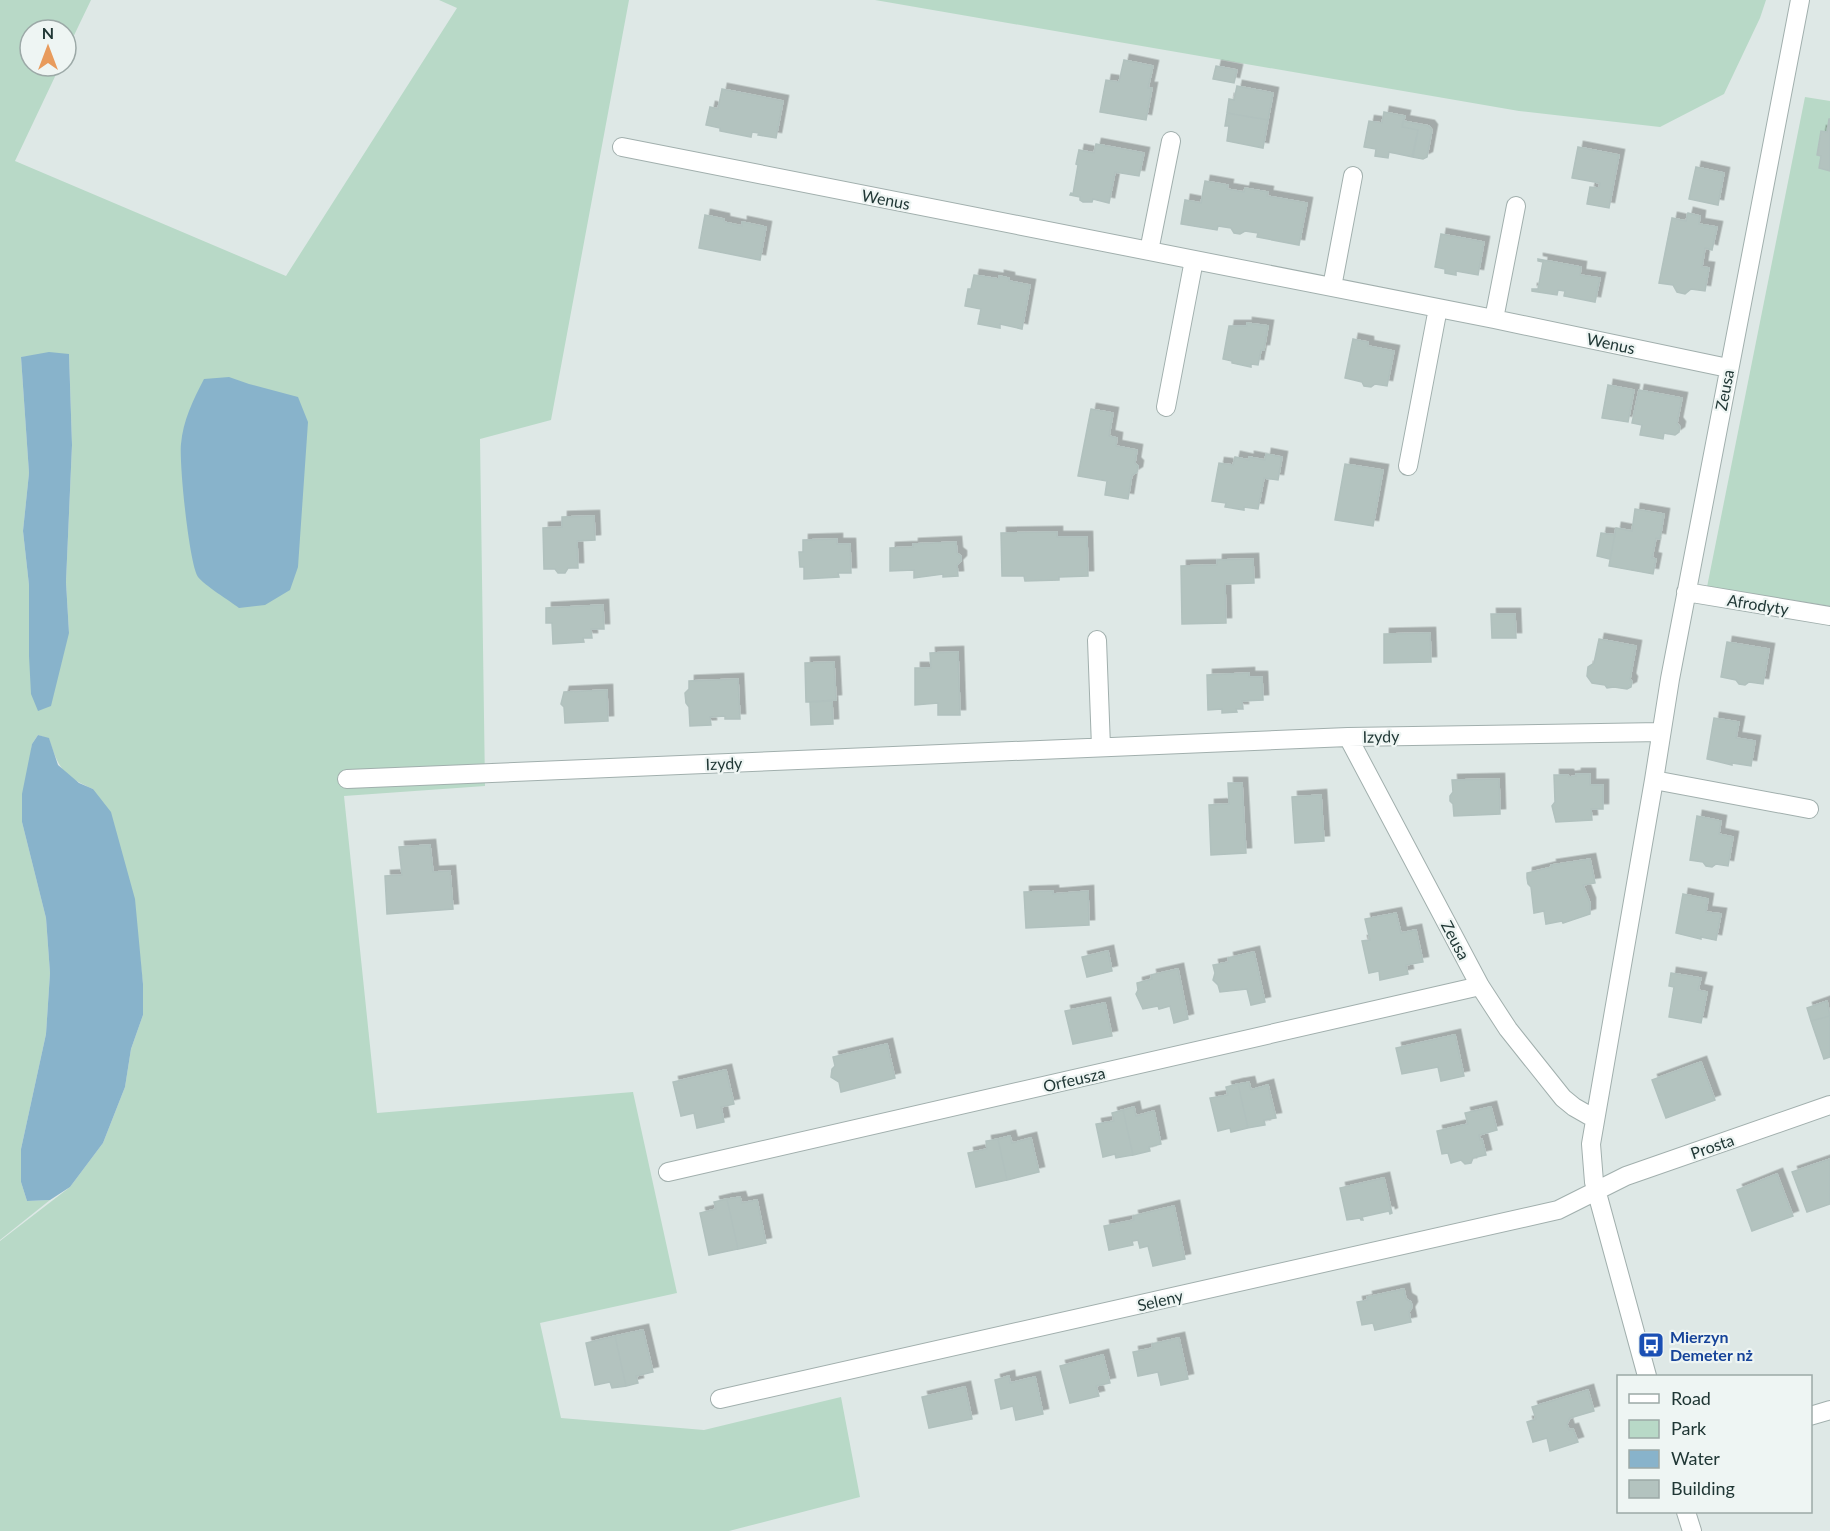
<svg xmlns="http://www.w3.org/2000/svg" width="1830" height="1531" viewBox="0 0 1830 1531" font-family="Lato,sans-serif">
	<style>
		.green { fill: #b8d9c7; fill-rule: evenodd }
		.water { fill: #88b3cb }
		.building { fill: #b3c3bf; stroke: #b1c1be; stroke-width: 1.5; filter: url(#shadow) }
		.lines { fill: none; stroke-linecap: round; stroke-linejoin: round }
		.minor-casing { stroke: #a1afad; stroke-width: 20 }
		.minor { stroke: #fff; stroke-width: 18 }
		.labels { text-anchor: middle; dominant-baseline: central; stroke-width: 4.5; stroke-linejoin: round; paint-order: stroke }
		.street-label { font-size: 16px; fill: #203735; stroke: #eef5f3 }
		.transit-label { font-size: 16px; font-weight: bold; fill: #164399; stroke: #eef5f3; text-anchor: start }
	</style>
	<defs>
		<filter id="shadow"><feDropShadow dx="5.5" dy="-5.5" stdDeviation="0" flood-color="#0004"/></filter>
	</defs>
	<rect width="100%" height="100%" fill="#dee8e6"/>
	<path class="green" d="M 0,0 L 91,0 L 66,52 L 66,30 L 30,30 L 30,66 L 60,66 L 15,161 L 286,276 L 457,8 L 439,0 L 629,0 L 551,420 L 480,439 L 485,786 L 344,796 L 377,1113 L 633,1092 L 677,1293 L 540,1323 L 561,1418 L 704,1430 L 841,1397 L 860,1497 L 729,1531 L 0,1531 L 0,1241 L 70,1187 L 103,1143 L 125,1087 L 131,1049 L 143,1015 L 143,984 L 139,950 L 93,789 C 63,776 59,769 49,739 L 38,735 L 32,744 L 22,822 L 46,918 L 50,973 L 46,1034 L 21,1149 L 21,1182 L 27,1201 L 50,1200 L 0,1240 ZM 69,354 L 72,445 L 66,582 L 69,633 L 29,585 L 23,531 L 29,473 L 21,357 Z
		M 875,0 L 1766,0 L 1760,18 L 1724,94 L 1660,127 L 1519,111 Z
		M 1805,97 L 1830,101 L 1830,606 L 1707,587 Z"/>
	<path class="water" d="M 49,352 L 69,354 L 72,445 L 66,582 L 69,633 L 51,706 L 38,711 L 31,694 L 29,656 L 29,585 L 23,531 L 29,473 L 21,357 Z
		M 229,377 L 249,384 L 298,397 L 308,422 L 298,567 L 290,590 L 265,605 L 239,608 C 230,601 204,585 198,577 C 189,563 179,463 181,444 C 183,421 193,400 204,379 Z
		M 38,735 L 49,738 L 58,765 L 79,783 L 93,789 L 111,812 L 135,899 L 143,984 L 143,1015 L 131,1049 L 125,1087 L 103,1143 L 70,1187 L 50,1200 L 27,1201 L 21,1182 L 21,1149 L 46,1034 L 50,973 L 46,918 L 22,822 L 22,794 L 32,744 Z"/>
	<path class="building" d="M 1124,60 L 1153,66 L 1148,88 L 1152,88 L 1146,120 L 1100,112 L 1106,80 L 1119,82 Z
		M 1216,66 L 1237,70 L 1234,83 L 1213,79 Z
		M 1237,86 L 1273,93 L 1268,120 L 1227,113 L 1229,99 L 1234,100 Z
		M 722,89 L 783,101 L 776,138 L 758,135 L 759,133 L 752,132 L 751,137 L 720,131 L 720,128 L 706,125 L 710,107 L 718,109 Z
		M 1384,112 L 1405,116 L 1402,127 L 1418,130 L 1413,157 L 1389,152 L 1388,158 L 1375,156 L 1376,149 L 1364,147 L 1369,121 L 1382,123 Z
		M 1227,113 L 1268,120 L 1263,148 L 1227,141 L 1229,126 L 1225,126 Z
		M 1829,119 L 1830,119 L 1830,171 L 1819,168 L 1821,156 L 1817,155 L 1821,131 L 1827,132 Z
		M 1403,121 L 1429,126 L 1432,130 L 1427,157 L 1423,159 L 1412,157 L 1418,130 L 1402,127 Z
		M 1096,144 L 1144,153 L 1139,176 L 1115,172 L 1109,203 L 1093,199 L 1092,202 L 1083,202 L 1080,200 L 1080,197 L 1070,195 L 1071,193 L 1073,194 L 1078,165 L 1076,164 L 1079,150 L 1094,153 Z
		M 1578,147 L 1619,155 L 1609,208 L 1587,204 L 1590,187 L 1599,188 L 1600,183 L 1572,178 Z
		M 1696,167 L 1724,173 L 1718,205 L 1689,199 Z
		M 1205,181 L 1228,185 L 1227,189 L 1244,192 L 1245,188 L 1268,192 L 1267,196 L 1307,203 L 1299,245 L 1257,237 L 1258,233 L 1245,231 L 1240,234 L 1234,233 L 1231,228 L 1218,226 L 1217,230 L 1181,224 L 1185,200 L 1201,203 Z
		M 1688,213 L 1700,216 L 1699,224 L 1717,227 L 1712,250 L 1705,248 L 1702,267 L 1709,268 L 1705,291 L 1691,289 L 1685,294 L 1677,292 L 1673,285 L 1659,283 L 1672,218 L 1686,221 Z
		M 705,215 L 724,219 L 724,222 L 742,226 L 742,222 L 766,227 L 760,260 L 699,248 Z
		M 1441,234 L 1484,242 L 1478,275 L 1456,271 L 1456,275 L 1445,273 L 1445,269 L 1435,267 Z
		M 1538,259 L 1581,267 L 1580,275 L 1600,278 L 1595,302 L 1564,296 L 1565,291 L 1558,290 L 1557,295 L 1532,291 L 1532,289 L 1538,289 L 1543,262 L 1538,261 Z
		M 974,275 L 999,279 L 999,276 L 1009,278 L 1009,281 L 1030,285 L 1022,329 L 1000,324 L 1000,328 L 978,324 L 981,309 L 965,306 L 968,289 L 971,289 Z
		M 1247,323 L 1268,326 L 1264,350 L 1261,350 L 1258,365 L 1251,364 L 1251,367 L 1232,363 L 1232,361 L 1223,359 L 1229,326 L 1247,326 Z
		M 1353,339 L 1368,342 L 1368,346 L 1394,351 L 1387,386 L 1375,384 L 1371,387 L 1364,386 L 1362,382 L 1345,378 Z
		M 1608,385 L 1634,390 L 1628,422 L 1602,418 Z
		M 1639,390 L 1682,398 L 1677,423 L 1680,427 L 1679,432 L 1675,435 L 1664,433 L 1663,439 L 1640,435 L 1642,425 L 1632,423 Z
		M 1091,409 L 1113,413 L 1109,436 L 1117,438 L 1116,446 L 1137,450 L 1135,463 L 1138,466 L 1137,472 L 1132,475 L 1128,499 L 1105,495 L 1107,481 L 1078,476 Z
		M 1266,454 L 1282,457 L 1278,480 L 1264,478 L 1258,509 L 1244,507 L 1244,510 L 1225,507 L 1226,503 L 1212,501 L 1219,463 L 1233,465 L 1235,457 L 1249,460 L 1249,457 L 1265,460 Z
		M 1345,464 L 1383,470 L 1373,526 L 1335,520 Z
		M 1635,509 L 1664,514 L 1660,539 L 1656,538 L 1652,558 L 1656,559 L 1653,574 L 1609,566 L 1616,528 L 1632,531 Z
		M 594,516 L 595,540 L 577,541 L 578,568 L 568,568 L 565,573 L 558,573 L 555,569 L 544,569 L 543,528 L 562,527 L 562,517 Z
		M 1057,532 L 1057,537 L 1087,537 L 1088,576 L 1059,577 L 1059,580 L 1025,581 L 1024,576 L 1002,576 L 1001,533 Z
		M 1601,533 L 1615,535 L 1610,559 L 1597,556 Z
		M 837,539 L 837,544 L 850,544 L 851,573 L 838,573 L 839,577 L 804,579 L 804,567 L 800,567 L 799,552 L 803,552 L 803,540 Z
		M 956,542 L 957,553 L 961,556 L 961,561 L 957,565 L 958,576 L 943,577 L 943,574 L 914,578 L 914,570 L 890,571 L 890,548 L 913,547 L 913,544 Z
		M 1253,559 L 1254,583 L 1225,584 L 1226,623 L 1182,624 L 1181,566 L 1217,565 L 1217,560 Z
		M 603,605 L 604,629 L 591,629 L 592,638 L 583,638 L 584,642 L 553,644 L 552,623 L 546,623 L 546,608 Z
		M 1491,614 L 1515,614 L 1516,638 L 1492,638 Z
		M 1430,633 L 1431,662 L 1384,663 L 1384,634 Z
		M 1599,639 L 1636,646 L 1630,679 L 1632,682 L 1631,687 L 1627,689 L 1614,687 L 1607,688 L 1605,685 L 1592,683 L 1587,676 L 1588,667 L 1594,663 Z
		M 1727,642 L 1769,649 L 1763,684 L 1749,682 L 1745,685 L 1739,684 L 1736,680 L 1721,677 Z
		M 958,652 L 960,715 L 938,715 L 938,703 L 915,705 L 915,668 L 931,668 L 930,653 Z
		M 834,662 L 836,700 L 806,702 L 805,663 Z
		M 1249,673 L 1249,677 L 1262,677 L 1263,700 L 1242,701 L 1243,709 L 1236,709 L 1237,712 L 1222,713 L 1222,709 L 1208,710 L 1207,675 Z
		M 738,679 L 740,719 L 725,719 L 725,716 L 710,717 L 711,725 L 690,726 L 689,707 L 686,703 L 685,693 L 689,689 L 689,681 Z
		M 607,690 L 608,721 L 565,723 L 564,707 L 561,704 L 564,692 Z
		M 832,701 L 833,724 L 811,725 L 810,702 Z
		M 1714,718 L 1739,722 L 1736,738 L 1755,741 L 1751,766 L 1732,763 L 1732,765 L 1707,759 Z
		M 1576,774 L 1590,774 L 1590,785 L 1603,785 L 1603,809 L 1591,809 L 1592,820 L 1556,822 L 1552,806 L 1555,802 L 1554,775 L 1568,775 L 1569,777 L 1576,776 Z
		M 1499,779 L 1500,814 L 1454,816 L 1453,804 L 1450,801 L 1450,796 L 1453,792 L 1452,780 Z
		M 1228,783 L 1242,783 L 1246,853 L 1211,855 L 1209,805 L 1229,804 Z
		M 1321,795 L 1324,841 L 1295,843 L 1292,797 Z
		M 1697,816 L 1721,821 L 1719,834 L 1733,837 L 1728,866 L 1716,864 L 1712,867 L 1706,866 L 1703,862 L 1690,860 Z
		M 430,845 L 433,872 L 450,871 L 453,909 L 387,914 L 385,876 L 402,875 L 399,847 Z
		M 1590,859 L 1595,883 L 1583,885 L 1590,903 L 1590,914 L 1563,923 L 1562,921 L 1546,924 L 1544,911 L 1534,913 L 1531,887 L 1528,884 L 1527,878 L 1527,873 L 1552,867 L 1551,865 Z
		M 1053,891 L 1053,894 L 1088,891 L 1089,925 L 1026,928 L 1024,892 Z
		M 1683,894 L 1708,899 L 1706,912 L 1721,914 L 1716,940 L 1701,937 L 1701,939 L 1676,933 Z
		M 1396,913 L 1401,933 L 1416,930 L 1423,962 L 1406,965 L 1408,974 L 1380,980 L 1379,971 L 1369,973 L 1362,941 L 1370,940 L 1365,919 Z
		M 1108,951 L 1112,971 L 1087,977 L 1082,957 Z
		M 1254,952 L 1265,1002 L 1251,1005 L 1247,989 L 1220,992 L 1218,985 L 1213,980 L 1215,973 L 1213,965 L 1229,962 L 1228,958 Z
		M 1178,969 L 1188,1019 L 1174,1023 L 1170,1006 L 1159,1009 L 1158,1006 L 1143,1009 L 1136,994 L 1138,990 L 1137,983 L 1152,979 L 1151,975 Z
		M 1671,973 L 1701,978 L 1698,990 L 1707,992 L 1701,1023 L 1669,1017 L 1674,987 L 1669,986 Z
		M 1827,1001 L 1830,1016 L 1811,1021 L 1807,1008 Z
		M 1105,1003 L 1112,1036 L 1073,1044 L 1065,1011 Z
		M 1830,1016 L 1830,1057 L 1824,1059 L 1811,1021 Z
		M 1455,1035 L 1464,1076 L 1441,1081 L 1438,1067 L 1402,1074 L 1396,1048 Z
		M 887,1044 L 895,1078 L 841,1092 L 839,1082 L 831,1077 L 832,1069 L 835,1066 L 833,1057 Z
		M 1701,1062 L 1715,1100 L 1666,1118 L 1652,1080 Z
		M 726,1070 L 734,1104 L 721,1107 L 724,1122 L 697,1128 L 694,1113 L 681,1116 L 673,1082 Z
		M 1249,1082 L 1251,1090 L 1268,1085 L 1276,1118 L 1264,1120 L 1265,1125 L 1248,1128 L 1238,1084 Z
		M 1238,1084 L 1248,1128 L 1231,1132 L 1230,1128 L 1218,1131 L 1210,1098 L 1228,1095 L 1226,1087 Z
		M 1134,1107 L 1136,1116 L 1154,1111 L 1161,1144 L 1149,1147 L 1150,1151 L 1133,1155 L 1123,1110 Z
		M 1491,1107 L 1497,1130 L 1479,1135 L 1480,1140 L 1482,1139 L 1486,1155 L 1473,1158 L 1471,1163 L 1465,1164 L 1461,1160 L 1451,1163 L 1448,1153 L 1442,1154 L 1437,1131 L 1468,1124 L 1465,1113 Z
		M 1123,1110 L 1133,1155 L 1116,1158 L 1115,1154 L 1103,1157 L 1096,1124 L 1114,1121 L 1112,1113 Z
		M 1010,1136 L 1012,1143 L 1031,1138 L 1039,1172 L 1007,1180 L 998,1139 Z
		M 998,1139 L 1007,1180 L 976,1187 L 968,1153 L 987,1149 L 986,1141 Z
		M 1830,1159 L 1830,1204 L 1807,1212 L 1792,1172 Z
		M 1777,1174 L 1793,1216 L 1752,1231 L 1737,1190 Z
		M 1384,1178 L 1392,1213 L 1390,1214 L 1389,1211 L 1362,1217 L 1363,1220 L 1361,1220 L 1360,1218 L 1347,1220 L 1340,1188 Z
		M 740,1197 L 742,1203 L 757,1200 L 766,1243 L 738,1249 L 727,1199 Z
		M 727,1199 L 738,1249 L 709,1255 L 700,1213 L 716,1209 L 714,1202 Z
		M 1174,1206 L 1185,1259 L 1153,1266 L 1148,1246 L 1140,1248 L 1138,1240 L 1132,1241 L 1133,1245 L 1109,1250 L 1104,1226 L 1134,1220 L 1133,1216 Z
		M 1404,1289 L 1406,1299 L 1411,1302 L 1412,1307 L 1409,1312 L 1411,1322 L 1375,1330 L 1373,1323 L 1362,1325 L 1357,1302 L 1368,1300 L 1367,1297 Z
		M 643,1330 L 653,1372 L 636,1376 L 638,1383 L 626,1386 L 615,1336 Z
		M 615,1336 L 626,1386 L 612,1388 L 610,1382 L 595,1385 L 586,1343 Z
		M 1179,1338 L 1188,1379 L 1161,1385 L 1158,1372 L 1138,1376 L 1133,1352 L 1153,1348 L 1152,1344 Z
		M 1103,1355 L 1110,1383 L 1096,1386 L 1099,1396 L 1070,1403 L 1060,1366 Z
		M 1009,1376 L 1010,1383 L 1035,1377 L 1043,1414 L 1016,1420 L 1013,1406 L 1001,1409 L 995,1380 Z
		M 965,1387 L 972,1419 L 929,1428 L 922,1397 Z
		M 1588,1390 L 1594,1411 L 1570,1418 L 1567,1424 L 1569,1430 L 1573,1429 L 1578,1442 L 1550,1451 L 1547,1438 L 1533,1442 L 1527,1422 L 1536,1419 L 1532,1407 Z"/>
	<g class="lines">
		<defs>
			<path id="minor" d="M 622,147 L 1494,319 L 1728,368
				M 1149,251 L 1171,141
				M 1332,287 L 1353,176
				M 1494,319 L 1516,206
				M 1166,407 L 1194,260
				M 1408,466 L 1438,308
				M 1686,592 L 1830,616
				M 1097,640 L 1101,747
				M 1348,737 L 1480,986 L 1508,1029 L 1563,1098 L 1574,1107 L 1595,1119
				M 347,779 L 1348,737 L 1661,732
				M 1654,780 L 1809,809
				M 668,1172 L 1480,986
				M 1647,1376 L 1594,1182 L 1591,1144 L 1654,780 L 1670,679 L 1800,0
				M 720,1399 L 1558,1210 L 1626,1176 L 1830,1105
				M 1810,1416 L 1830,1410
				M 1686,1512 L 1692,1531"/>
		</defs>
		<use href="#minor" class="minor-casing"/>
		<use href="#minor" class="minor"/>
	</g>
	<defs>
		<symbol id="bus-square" viewBox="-11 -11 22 22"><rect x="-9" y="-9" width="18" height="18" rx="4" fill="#1a4fb4" stroke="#eef5f3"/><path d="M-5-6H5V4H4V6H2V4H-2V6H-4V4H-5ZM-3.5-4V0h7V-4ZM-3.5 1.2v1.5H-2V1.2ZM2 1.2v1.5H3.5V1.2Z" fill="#fff"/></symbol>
	</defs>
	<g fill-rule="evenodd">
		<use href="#bus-square" x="1636" y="1330" width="30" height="30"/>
	</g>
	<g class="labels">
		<g class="street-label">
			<text transform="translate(886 199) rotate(11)">Wenus</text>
			<text transform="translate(1611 343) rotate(12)">Wenus</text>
			<text transform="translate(1724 390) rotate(-79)">Zeusa</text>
			<text transform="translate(1758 604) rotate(9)">Afrodyty</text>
			<text transform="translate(1381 736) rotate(-1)">Izydy</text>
			<text transform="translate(724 763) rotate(-2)">Izydy</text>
			<text transform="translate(1456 940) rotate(62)">Zeusa</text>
			<text transform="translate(1074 1079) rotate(-13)">Orfeusza</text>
			<text transform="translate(1712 1146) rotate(-19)">Prosta</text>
			<text transform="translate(1160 1300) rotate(-13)">Seleny</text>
		</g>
		<g class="transit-label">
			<text x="1670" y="1336">Mierzyn<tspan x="1670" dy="18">Demeter nż</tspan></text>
		</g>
	</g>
	<rect x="1617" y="1375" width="195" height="138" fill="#eef5f3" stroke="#9ca9a7" stroke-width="1.5"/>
	<rect x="1629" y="1394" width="30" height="9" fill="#ffffff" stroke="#9ca9a7" stroke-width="1.5"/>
	<text x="1671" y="1405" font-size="18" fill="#203735">Road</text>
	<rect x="1629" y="1420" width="30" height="18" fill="#b8d9c7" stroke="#9ca9a7" stroke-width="1.5"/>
	<text x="1671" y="1435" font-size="18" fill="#203735">Park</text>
	<rect x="1629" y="1450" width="30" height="18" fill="#88b3cb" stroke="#9ca9a7" stroke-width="1.5"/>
	<text x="1671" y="1465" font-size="18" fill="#203735">Water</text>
	<rect x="1629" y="1480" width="30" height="18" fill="#b3c3bf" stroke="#9ca9a7" stroke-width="1.5"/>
	<text x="1671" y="1495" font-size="18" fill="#203735">Building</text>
	<g transform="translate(48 48)"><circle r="28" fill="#eef5f3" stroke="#9ca9a7" stroke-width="1.5"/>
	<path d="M0-4.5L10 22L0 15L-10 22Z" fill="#e89b5c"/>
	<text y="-9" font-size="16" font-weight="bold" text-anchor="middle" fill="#203735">N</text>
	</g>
</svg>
